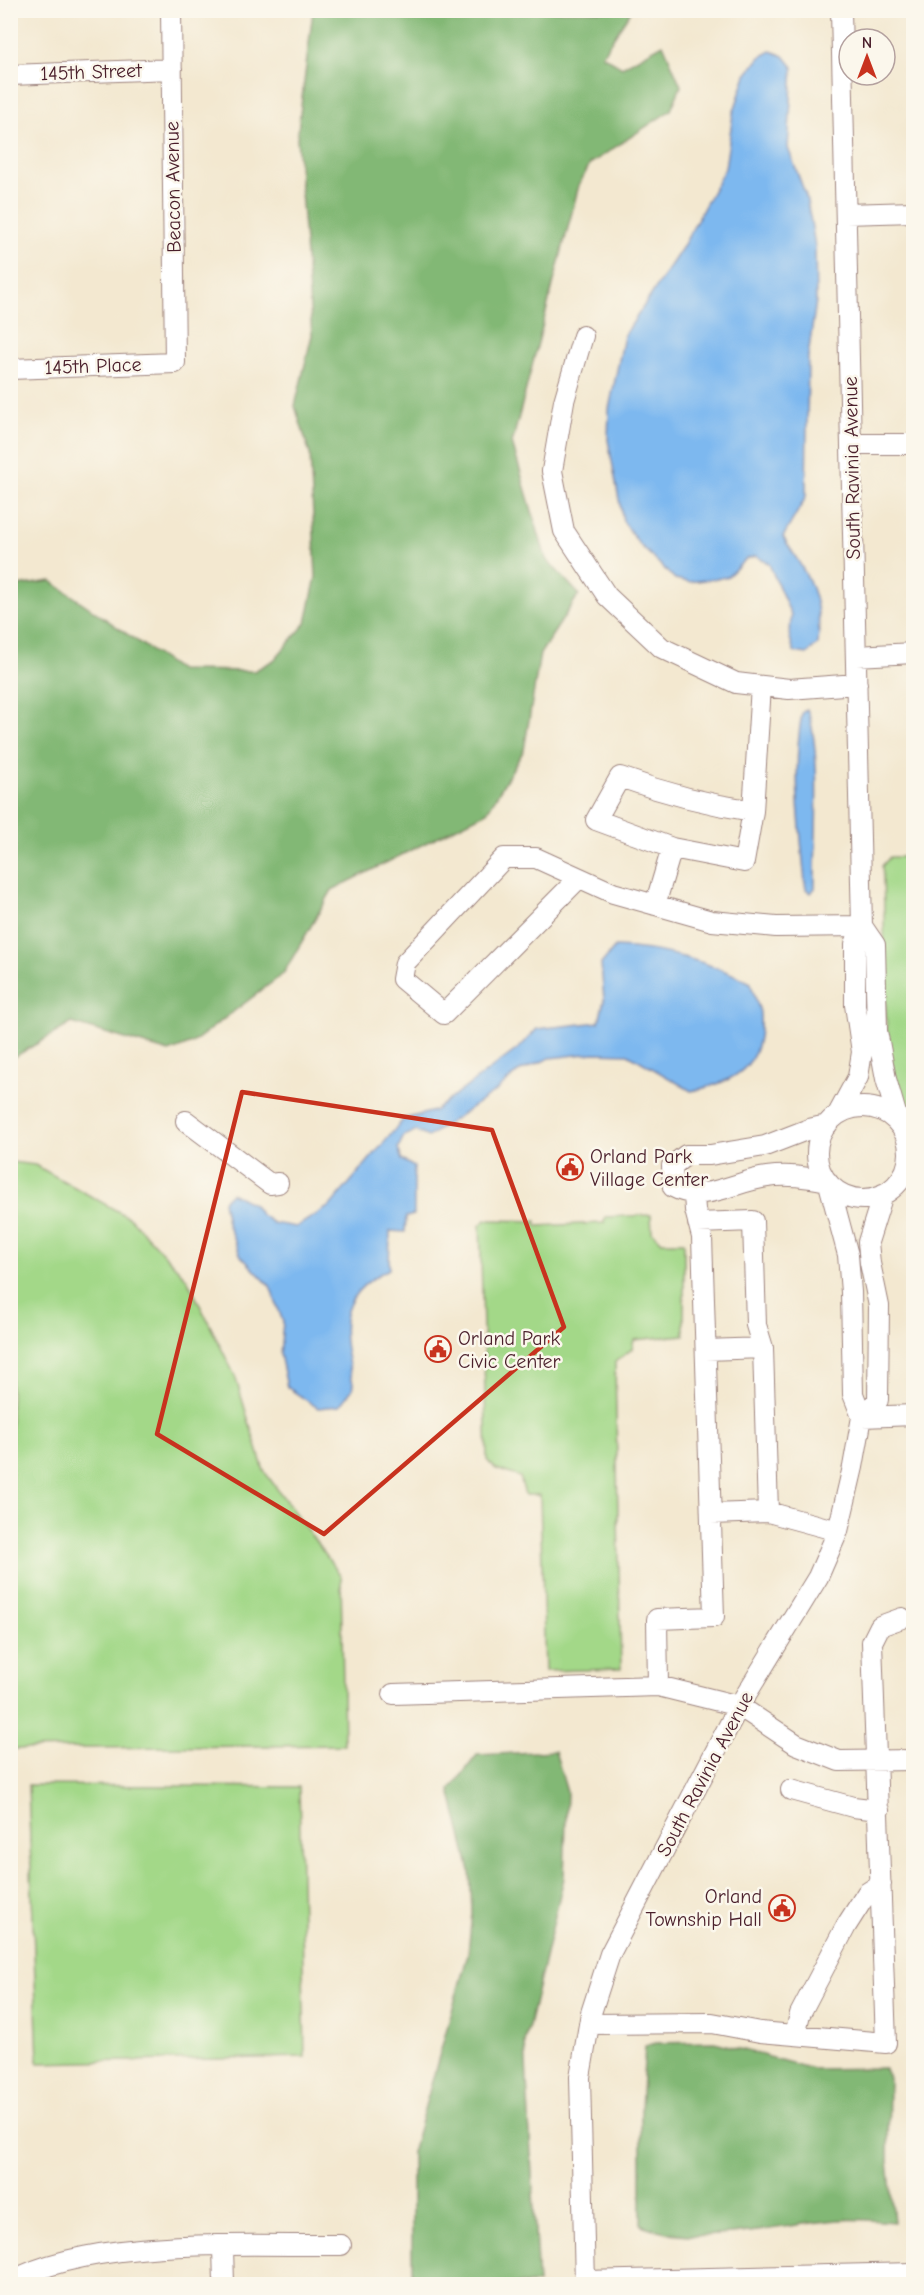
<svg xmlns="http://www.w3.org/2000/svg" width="924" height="2295" viewBox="0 0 924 2295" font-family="'Comic Neue',sans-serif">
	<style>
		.green { fill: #a3d888; stroke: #767c5a; stroke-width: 1.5 }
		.forest { fill: #82b874; stroke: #666c50; stroke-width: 1.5 }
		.water { fill: #7db8ef; stroke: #646c8d; stroke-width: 1.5 }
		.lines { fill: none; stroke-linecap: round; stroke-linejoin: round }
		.minor-casing { stroke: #9e847e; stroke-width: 22 }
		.minor { stroke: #fff; stroke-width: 20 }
		.marked { fill: none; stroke: #c8321e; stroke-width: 4.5; stroke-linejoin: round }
		.labels { text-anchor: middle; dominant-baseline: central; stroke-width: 5; stroke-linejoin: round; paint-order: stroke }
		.street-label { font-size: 20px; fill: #4a1f2b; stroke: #fbf7ec }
		.poi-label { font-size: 20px; fill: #4a1f2b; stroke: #fbf7ec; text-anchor: start }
	</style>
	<rect width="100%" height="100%" fill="#fbf7ec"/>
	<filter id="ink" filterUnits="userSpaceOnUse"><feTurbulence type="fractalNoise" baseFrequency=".0167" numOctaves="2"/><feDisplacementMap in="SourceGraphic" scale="12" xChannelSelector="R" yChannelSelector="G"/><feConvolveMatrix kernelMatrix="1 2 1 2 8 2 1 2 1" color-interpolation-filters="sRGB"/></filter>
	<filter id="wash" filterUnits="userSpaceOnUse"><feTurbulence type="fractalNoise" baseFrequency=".008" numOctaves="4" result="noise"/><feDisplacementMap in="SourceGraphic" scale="24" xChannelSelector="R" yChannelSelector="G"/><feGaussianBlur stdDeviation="1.35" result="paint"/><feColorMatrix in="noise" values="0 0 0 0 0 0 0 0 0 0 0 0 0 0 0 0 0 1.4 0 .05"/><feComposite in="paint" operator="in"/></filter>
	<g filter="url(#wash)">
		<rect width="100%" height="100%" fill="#f3e8d0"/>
		<path class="green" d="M 890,857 L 913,857 L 913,1121 C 873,1068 889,934 882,866 Z
			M 11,1162 L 35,1165 L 130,1218 L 187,1279 L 235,1376 L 264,1471 L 341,1576 L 344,1745 L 11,1749 Z
			M 651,1215 L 652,1232 L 662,1242 L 684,1242 L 684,1335 L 634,1340 L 632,1349 L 615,1362 L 621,1669 L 545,1671 L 540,1495 L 525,1495 L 520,1477 L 494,1468 L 487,1460 L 480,1225 L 486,1220 L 536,1221 L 537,1226 L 604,1223 L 605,1217 Z
			M 28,1785 L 299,1787 L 305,2057 L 38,2063 Z"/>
		<path class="forest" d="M 313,11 L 631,11 L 602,55 L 622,67 L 663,44 L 681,86 L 671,110 L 590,164 L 579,185 L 512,443 L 546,559 L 579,594 L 540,654 L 524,750 L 487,812 L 332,890 L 283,974 L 192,1043 L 169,1052 L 72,1023 L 11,1059 L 11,587 L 51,581 L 179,670 L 254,671 L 274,660 L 306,623 L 316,577 L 310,454 L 295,406 L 312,335 L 297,138 Z
			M 555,1751 L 567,1792 L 564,1878 L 525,2043 L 538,2284 L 412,2284 L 412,2152 L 468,1954 L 472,1912 L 470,1871 L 450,1790 L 477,1755 Z
			M 715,2042 L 813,2069 L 884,2068 L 889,2077 L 888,2161 L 894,2222 C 876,2221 856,2218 838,2220 C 774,2225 703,2249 641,2225 L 641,2109 L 645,2046 L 655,2043 Z"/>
		<path class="water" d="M 771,51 L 784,56 L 793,67 L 788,148 L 806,196 L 811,222 L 815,246 L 816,301 L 808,356 L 806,497 L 783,537 C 807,575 823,596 818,644 L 807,654 L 794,652 L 790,638 L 791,615 L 769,564 L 756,556 L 746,559 L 727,577 L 689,582 L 675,579 L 639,544 L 623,521 L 608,440 L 609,409 L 624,336 L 682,248 L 725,168 L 733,114 L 746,75 L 760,57 Z
			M 807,709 C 822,747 815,836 815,880 L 815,888 L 811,893 L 806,889 L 805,883 C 800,827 792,768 802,713 Z
			M 615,947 C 660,948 711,962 751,983 C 753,994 760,1008 760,1014 C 763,1066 737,1082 691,1091 L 628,1054 L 594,1053 L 550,1058 L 518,1072 L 496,1091 L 428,1137 L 416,1131 L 404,1136 L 398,1148 L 402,1160 L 414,1167 L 414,1215 L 406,1217 L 405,1232 L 390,1231 L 389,1269 C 333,1297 341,1331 353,1383 L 352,1390 L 339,1406 L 318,1408 L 287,1387 L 280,1354 L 283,1322 L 270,1286 L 241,1256 L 227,1223 L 223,1201 L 231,1193 L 253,1204 L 260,1214 L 273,1223 L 296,1227 L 330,1206 L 404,1119 L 434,1111 L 520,1047 L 537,1029 L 599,1022 L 604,1000 L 601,964 Z"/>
	</g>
	<g filter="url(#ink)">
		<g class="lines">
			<defs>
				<path id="minor" d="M 10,75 L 172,69
					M 846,214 L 914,212
					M 583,336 L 564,401 L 552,471 L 564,531 L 607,596 L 662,648 L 736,683 L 789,689 L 857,684
					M 10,369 L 175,363 L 171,10
					M 851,444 L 914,444
					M 856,656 L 914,653
					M 672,848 L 744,862 L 753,811
					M 579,878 L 444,1014 L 402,979 L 405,963 L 504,858 L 536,858 L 613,893 L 712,921 L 776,927 L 862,926
					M 655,905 L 672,848 L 596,820 L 620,777 C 664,793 706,804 753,811 L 761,686
					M 862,926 L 875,945 L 877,1031 L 886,1079 L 899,1124
					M817 1153a46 46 0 1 1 92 0a46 46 0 1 1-92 0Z
					M 838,1114 L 858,1077 L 862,1052 L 855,1005 L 855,944 L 862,926 L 841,10
					M 186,1121 L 270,1184 L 278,1183
					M 827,1125 L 809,1129 L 765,1146 L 710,1155 L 686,1155 L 672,1166 L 673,1187 C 704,1204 735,1181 767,1177 C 788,1174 806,1177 827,1181
					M 698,1223 L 753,1221 L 756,1325 L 763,1348 L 706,1350
					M 862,1417 L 878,1400 L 879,1306 L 870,1263 L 868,1242 L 883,1194
					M 862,1417 L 914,1415
					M 768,1512 L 838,1531
					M 711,1514 L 768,1512 L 763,1348
					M 658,1686 L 657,1619 L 714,1617 L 702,1237 L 695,1210 L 694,1194
					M 393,1694 L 658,1686 L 739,1706 L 796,1744 L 839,1761 L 914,1760
					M 791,1790 L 853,1807 L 879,1810
					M 589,2024 L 712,2023 L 760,2032 L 886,2043 L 872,1642 L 880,1626 L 902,1618
					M 795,2035 L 800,2014 L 846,1926 L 867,1893 L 881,1884
					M 223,2247 L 224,2284
					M 585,2281 L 914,2273
					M 10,2282 C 92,2236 247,2246 341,2245
					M 585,2284 L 580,2077 L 591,2013 L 610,1954 L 739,1706 L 818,1577 L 838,1531 L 853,1467 L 862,1417 L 853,1394 L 851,1292 L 848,1255 L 829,1184"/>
			</defs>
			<use href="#minor" class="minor-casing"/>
			<use href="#minor" class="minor"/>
		</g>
	</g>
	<path class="marked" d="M 242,1092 L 492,1130 L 564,1327 L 324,1534 L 157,1434 Z"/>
	<defs>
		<symbol id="civic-ring" viewBox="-11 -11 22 22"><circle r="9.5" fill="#fbf7ec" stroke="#c8321e" stroke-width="1.5"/><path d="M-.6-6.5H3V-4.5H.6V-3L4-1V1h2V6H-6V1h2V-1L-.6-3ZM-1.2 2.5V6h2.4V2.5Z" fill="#c8321e"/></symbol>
	</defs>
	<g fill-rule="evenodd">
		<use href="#civic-ring" x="555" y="1152" width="30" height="30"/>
		<use href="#civic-ring" x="423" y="1334" width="30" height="30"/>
		<use href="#civic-ring" x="767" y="1893" width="30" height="30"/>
	</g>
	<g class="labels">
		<g class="street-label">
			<text transform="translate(91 72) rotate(-2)">145th Street</text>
			<text transform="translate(173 187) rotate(-91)">Beacon Avenue</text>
			<text transform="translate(93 366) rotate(-2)">145th Place</text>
			<text transform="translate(852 468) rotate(-91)">South Ravinia Avenue</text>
			<text transform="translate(705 1774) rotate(-62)">South Ravinia Avenue</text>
		</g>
		<g class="poi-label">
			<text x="590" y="1156">Orland Park<tspan x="590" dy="23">Village Center</tspan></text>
			<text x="458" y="1338">Orland Park<tspan x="458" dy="23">Civic Center</tspan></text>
			<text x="762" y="1896" text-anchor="end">Orland<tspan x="762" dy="23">Township Hall</tspan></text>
		</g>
	</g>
	<rect width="924" height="2295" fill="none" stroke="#fbf7ec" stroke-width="36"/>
	<g transform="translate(867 57)"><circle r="28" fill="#fbf7ec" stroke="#b4a19f" stroke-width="1.5"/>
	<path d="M0-4.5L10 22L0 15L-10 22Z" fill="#c8321e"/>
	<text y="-9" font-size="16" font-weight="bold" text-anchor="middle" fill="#4a1f2b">N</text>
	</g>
</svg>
